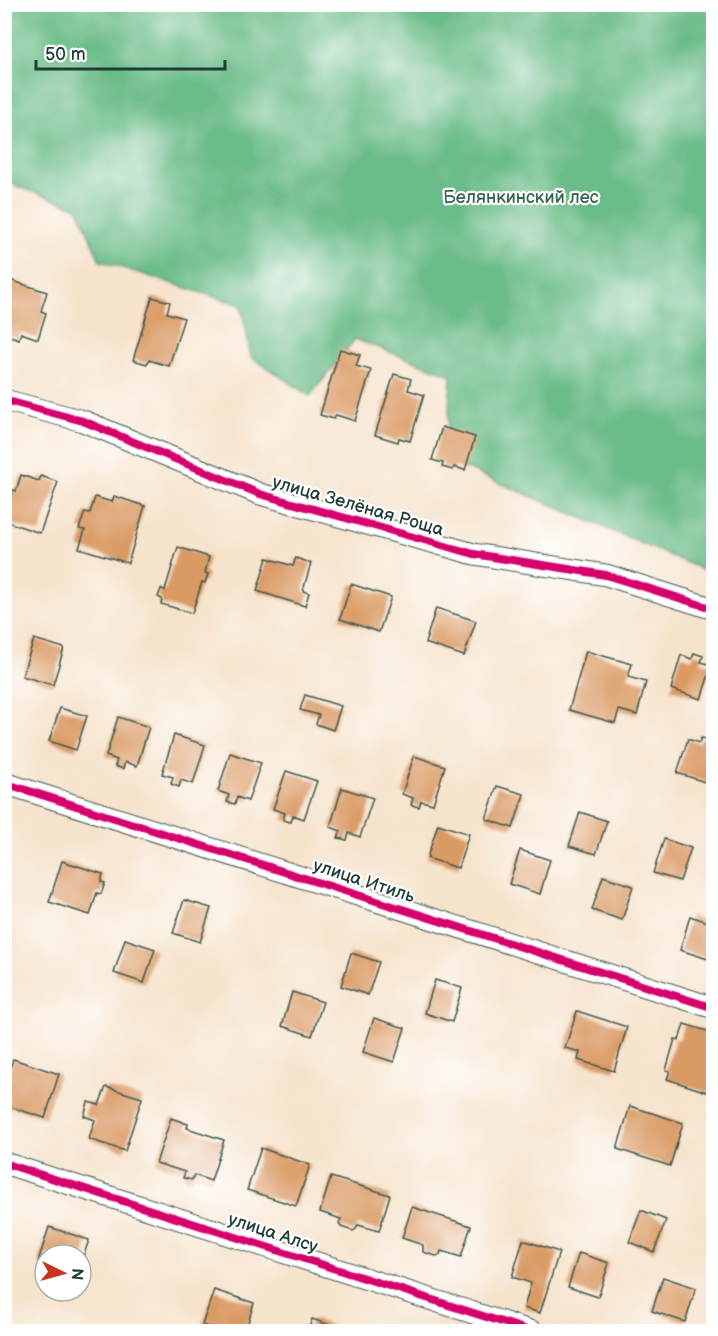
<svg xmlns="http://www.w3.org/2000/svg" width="718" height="1336" viewBox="0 0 718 1336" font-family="'Balsamiq Sans',sans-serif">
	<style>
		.forest { fill: #6bbc88; stroke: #457c5e; stroke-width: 1.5 }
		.building { fill: #da9a63 }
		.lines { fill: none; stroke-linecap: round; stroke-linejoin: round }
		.minor-casing { stroke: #3f564b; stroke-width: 23 }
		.minor { stroke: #fff; stroke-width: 21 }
		.cycleway-casing { stroke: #fff; stroke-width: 11 }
		.cycleway { stroke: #d6006c; stroke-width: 8 }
		.labels { text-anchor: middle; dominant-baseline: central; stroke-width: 4.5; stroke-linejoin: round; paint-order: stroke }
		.park-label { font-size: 18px; fill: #386550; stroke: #fff }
		.street-label { font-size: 18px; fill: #1f3d34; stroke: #fff }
	</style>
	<rect width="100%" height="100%" fill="#fff"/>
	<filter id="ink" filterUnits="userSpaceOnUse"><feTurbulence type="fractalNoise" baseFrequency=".0167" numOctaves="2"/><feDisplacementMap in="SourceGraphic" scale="12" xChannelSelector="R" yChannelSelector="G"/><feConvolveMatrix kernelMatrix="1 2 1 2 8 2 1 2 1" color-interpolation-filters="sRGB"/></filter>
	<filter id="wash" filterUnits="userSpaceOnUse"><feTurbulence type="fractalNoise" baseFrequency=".008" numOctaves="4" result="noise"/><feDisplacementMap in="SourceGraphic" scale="24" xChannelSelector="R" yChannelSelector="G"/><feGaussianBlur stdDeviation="1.35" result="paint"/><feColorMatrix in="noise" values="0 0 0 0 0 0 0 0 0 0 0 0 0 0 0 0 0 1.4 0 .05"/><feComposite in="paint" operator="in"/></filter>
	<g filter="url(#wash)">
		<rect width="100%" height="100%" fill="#f6e3cc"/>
		<path class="forest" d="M 5,5 L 713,5 L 713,574 L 446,460 L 451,375 L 355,339 L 310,396 L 251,357 L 241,305 L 100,261 L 78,208 L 5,182 Z"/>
		<g id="blocks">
			<path class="building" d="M 10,280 L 47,292 L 41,311 L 46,313 L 38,339 L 21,333 L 19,339 L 4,334 L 4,287 L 7,288 Z
				M 152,297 L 170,302 L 167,313 L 184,318 L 169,366 L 149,360 L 147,364 L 133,360 Z
				M 340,349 L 360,355 L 356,366 L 371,370 L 355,421 L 336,415 L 334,419 L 320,415 Z
				M 394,374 L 411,379 L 408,390 L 424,395 L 410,441 L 399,438 L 398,442 L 375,435 Z
				M 442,427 L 475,437 L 465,470 L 454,467 L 453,470 L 442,467 L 443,463 L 432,460 Z
				M 21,475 L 39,481 L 41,476 L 58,482 L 40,533 L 7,522 L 9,514 L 6,513 L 13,490 L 16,491 Z
				M 114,496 L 145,506 L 128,563 L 79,548 L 85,530 L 79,529 L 85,512 L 90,513 L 95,497 L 112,502 Z
				M 178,547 L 209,557 L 205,573 L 208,574 L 205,583 L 202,582 L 192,613 L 161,604 L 162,599 L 158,597 L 161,589 L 165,590 Z
				M 267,558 L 293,566 L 296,558 L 311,563 L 303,591 L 309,593 L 305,606 L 257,591 Z
				M 351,584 L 391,597 L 379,632 L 340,619 Z
				M 436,608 L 476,621 L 464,656 L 425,643 Z
				M 34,639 L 64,648 L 53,685 L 22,676 Z
				M 586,651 L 632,664 L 628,677 L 646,682 L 637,715 L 619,710 L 615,723 L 569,710 Z
				M 694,653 L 703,656 L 701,662 L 712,665 L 701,699 L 671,689 L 681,655 L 692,659 Z
				M 305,695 L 341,706 L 333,730 L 316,724 L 319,715 L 300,710 Z
				M 60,708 L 87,716 L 76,750 L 49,741 Z
				M 118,717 L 149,727 L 137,766 L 125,762 L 123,769 L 115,766 L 117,760 L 106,756 Z
				M 174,735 L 205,745 L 193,784 L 181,780 L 179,787 L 171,784 L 173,777 L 162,774 Z
				M 701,738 L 710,740 L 708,746 L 714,748 L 714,767 L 708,783 L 677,773 L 688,739 L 699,743 Z
				M 230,753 L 261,763 L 248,801 L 237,797 L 235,804 L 227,802 L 229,795 L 218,791 Z
				M 414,756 L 445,766 L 433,804 L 421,801 L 419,807 L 411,805 L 413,798 L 402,794 Z
				M 286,771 L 317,781 L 304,819 L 293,815 L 291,822 L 283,820 L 285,813 L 273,809 Z
				M 497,786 L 524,794 L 513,828 L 486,819 Z
				M 342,788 L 373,798 L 360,837 L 349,833 L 347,840 L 338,838 L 341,831 L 330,827 Z
				M 580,812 L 607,821 L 596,854 L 569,846 Z
				M 438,824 L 469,834 L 458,868 L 427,858 Z
				M 664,839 L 691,848 L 680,881 L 653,873 Z
				M 520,850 L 550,860 L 540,894 L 509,884 Z
				M 62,861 L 103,874 L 101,882 L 105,883 L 101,894 L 97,893 L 90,915 L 49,902 Z
				M 603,876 L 633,886 L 622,920 L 592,910 Z
				M 184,900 L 211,908 L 200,942 L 173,933 Z
				M 690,916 L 714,924 L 714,951 L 711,960 L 680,950 Z
				M 125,939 L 155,949 L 144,983 L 114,973 Z
				M 351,953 L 379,962 L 368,995 L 341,986 Z
				M 435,980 L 462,988 L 452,1022 L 425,1013 Z
				M 292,992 L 323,1002 L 312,1036 L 282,1026 Z
				M 577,1011 L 627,1027 L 614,1071 L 578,1060 L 580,1052 L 565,1048 Z
				M 374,1018 L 405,1028 L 394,1062 L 363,1052 Z
				M 684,1024 L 714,1033 L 714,1083 L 710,1093 L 667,1079 L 670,1071 L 666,1070 L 675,1039 L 679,1040 Z
				M 13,1059 L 59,1074 L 45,1118 L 4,1105 L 4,1086 Z
				M 106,1087 L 142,1098 L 125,1151 L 89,1139 L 95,1120 L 84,1116 L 88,1102 L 99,1105 Z
				M 630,1106 L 683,1123 L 670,1166 L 617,1149 Z
				M 171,1118 L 188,1124 L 187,1128 L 224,1140 L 211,1181 L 194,1175 L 192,1180 L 183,1178 L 185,1172 L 156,1163 Z
				M 261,1148 L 310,1165 L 296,1206 L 247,1190 Z
				M 713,1155 L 714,1155 L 714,1170 L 709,1169 Z
				M 331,1177 L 390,1195 L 379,1231 L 358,1225 L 356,1229 L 353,1231 L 341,1227 L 339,1224 L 341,1219 L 320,1212 Z
				M 412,1207 L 471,1226 L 461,1257 L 441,1251 L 440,1255 L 436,1256 L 423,1252 L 423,1245 L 402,1238 Z
				M 641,1210 L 666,1220 L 654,1252 L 629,1242 Z
				M 49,1227 L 89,1240 L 81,1263 L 81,1255 L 45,1255 L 45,1265 L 38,1262 Z
				M 523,1240 L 559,1252 L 540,1313 L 524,1308 L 531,1283 L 512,1277 Z
				M 579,1253 L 609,1263 L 598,1297 L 568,1287 Z
				M 663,1277 L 696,1288 L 685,1322 L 652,1311 Z
				M 214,1290 L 254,1303 L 245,1332 L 221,1332 L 202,1325 Z
				M 312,1319 L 348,1331 L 348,1332 L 308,1332 Z"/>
		</g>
	</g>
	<g filter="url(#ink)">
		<use href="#blocks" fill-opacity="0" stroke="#3f564b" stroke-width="1.5"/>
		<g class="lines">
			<defs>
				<path id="minor" d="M 4,400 L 83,421 L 260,494 L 474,554 L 606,575 L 714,609
					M 4,783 L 714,1008
					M 4,1163 L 533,1332"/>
			</defs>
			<use href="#minor" class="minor-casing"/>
			<use href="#minor" class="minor"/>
			<defs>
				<path id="cycleway" d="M 4,400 L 83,421 L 260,494 L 474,554 L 606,575 L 714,609
					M 4,783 L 714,1008
					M 4,1163 L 533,1332"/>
			</defs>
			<use href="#cycleway" class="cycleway-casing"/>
			<use href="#cycleway" class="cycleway"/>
		</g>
	</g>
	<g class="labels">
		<g class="park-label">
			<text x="521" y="197">Белянкинский лес</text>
		</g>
		<g class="street-label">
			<text transform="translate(358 506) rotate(16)">улица Зелёная Роща</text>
			<text transform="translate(364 881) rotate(18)">улица Итиль</text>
			<text transform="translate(273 1233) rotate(18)">улица Алсу</text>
		</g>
	</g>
	<rect width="718" height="1336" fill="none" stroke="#fff" stroke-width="24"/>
	<g transform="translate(63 1273) rotate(95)"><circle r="28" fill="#ffffff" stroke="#a5b1ae" stroke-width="1.5"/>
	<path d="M0-4.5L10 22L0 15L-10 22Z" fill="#c8321e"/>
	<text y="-9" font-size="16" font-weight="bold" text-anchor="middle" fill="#1f3d34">N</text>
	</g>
	<path d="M36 60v9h189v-9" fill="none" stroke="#1f3d34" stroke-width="3"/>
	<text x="45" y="60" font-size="18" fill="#1f3d34" stroke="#ffffff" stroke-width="4.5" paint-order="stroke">50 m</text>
</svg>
